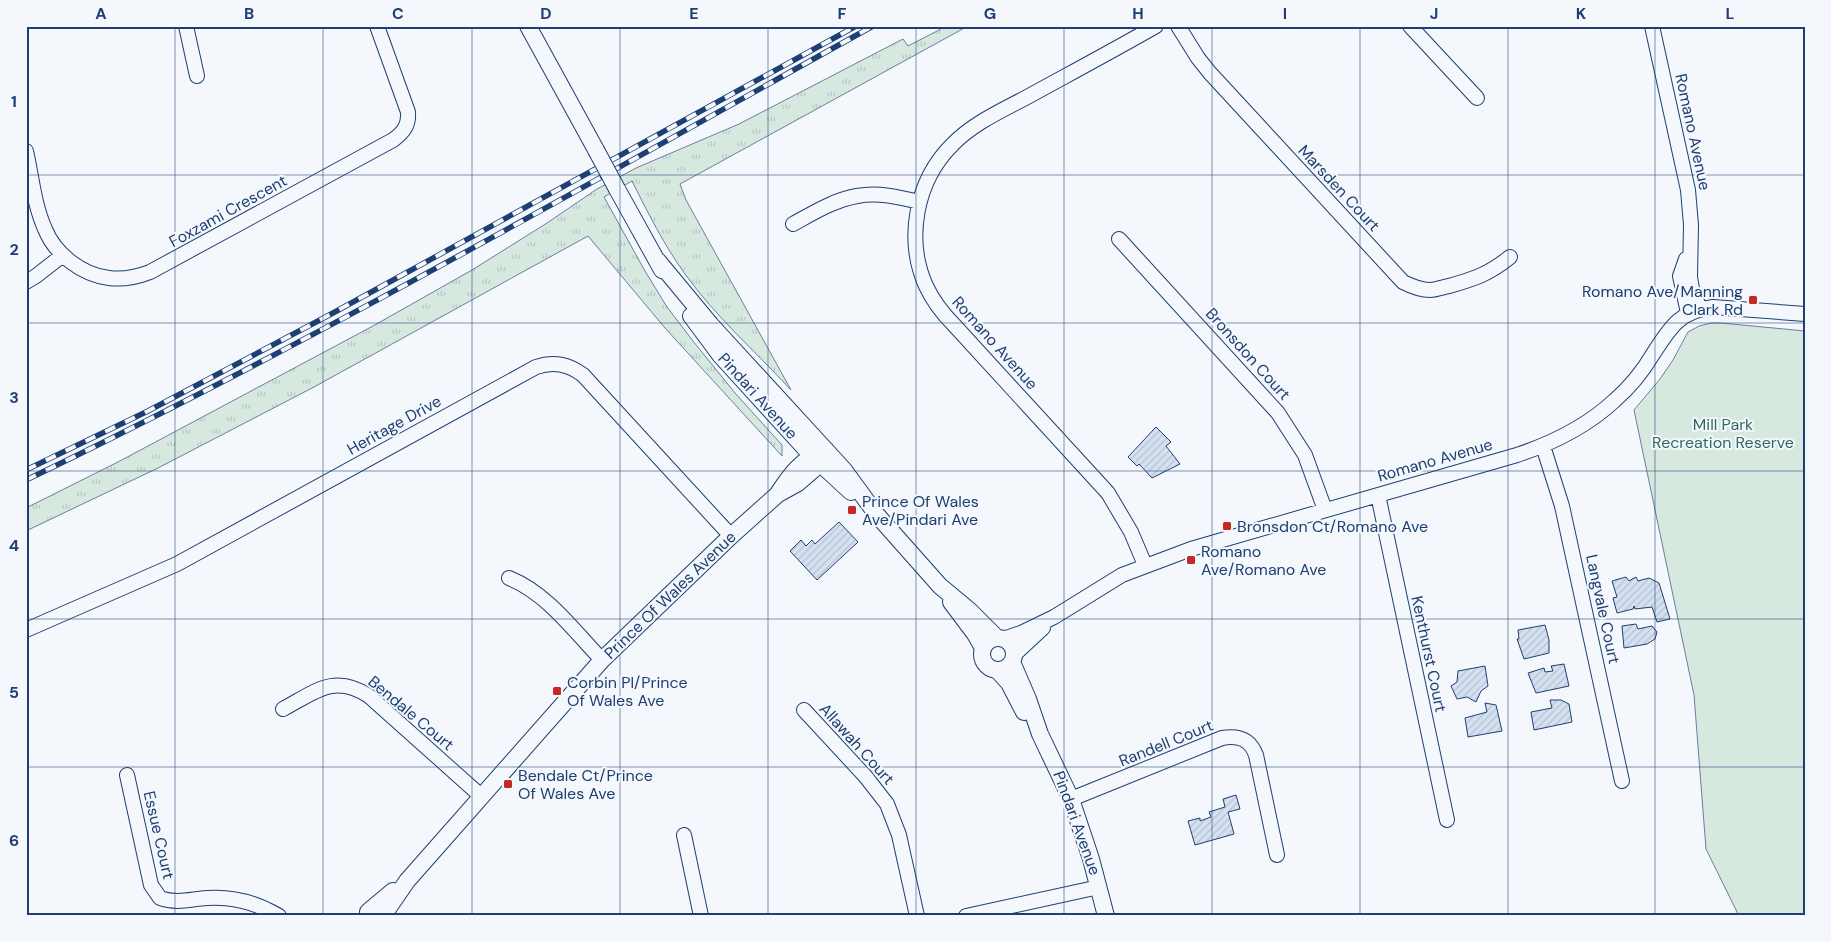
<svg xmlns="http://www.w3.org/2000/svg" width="1831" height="942" viewBox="0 0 1831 942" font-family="'DM Sans',sans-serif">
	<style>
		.grass { fill: url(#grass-tufts); stroke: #687fa3 }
		.green { fill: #d7e8df; stroke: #687fa3 }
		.building { fill: url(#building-hatch); stroke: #1d3f73 }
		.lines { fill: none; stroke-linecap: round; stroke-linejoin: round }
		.minor-casing { stroke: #1d3f73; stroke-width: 16 }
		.tertiary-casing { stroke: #1d3f73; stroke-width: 18 }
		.minor { stroke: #f4f7fb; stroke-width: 14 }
		.tertiary { stroke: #f4f7fb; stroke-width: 16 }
		.rail-casing { stroke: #1d3f73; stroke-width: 5.5 }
		.rail { stroke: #f4f7fb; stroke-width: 4; stroke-dasharray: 11; stroke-linecap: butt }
		.tertiary-bridge-casing { stroke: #1d3f73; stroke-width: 18; stroke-linecap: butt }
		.tertiary-bridge { stroke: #f4f7fb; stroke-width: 16 }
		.grid { fill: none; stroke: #1d3f73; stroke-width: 1; stroke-opacity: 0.55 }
		.poi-dot { fill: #c62828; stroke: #f4f7fb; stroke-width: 2 }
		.labels { text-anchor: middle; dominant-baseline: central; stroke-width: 4; stroke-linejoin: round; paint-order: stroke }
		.street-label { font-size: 16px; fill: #1d3f73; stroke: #f4f7fb }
		.poi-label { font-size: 16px; fill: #1d3f73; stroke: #f4f7fb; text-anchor: start }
		.park-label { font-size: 16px; fill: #2c6c60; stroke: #f4f7fb }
		.neatline { fill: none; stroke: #1d3f73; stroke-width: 2 }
		.grid-label { font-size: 16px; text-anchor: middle; font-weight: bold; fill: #1d3f73 }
	</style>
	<defs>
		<pattern id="grass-tufts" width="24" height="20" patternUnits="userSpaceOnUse" patternTransform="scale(1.25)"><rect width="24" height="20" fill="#d7e8df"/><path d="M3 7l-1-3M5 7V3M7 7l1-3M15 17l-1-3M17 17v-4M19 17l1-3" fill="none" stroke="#b8c8c3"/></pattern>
		<pattern id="building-hatch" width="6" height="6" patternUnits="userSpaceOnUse" patternTransform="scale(1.25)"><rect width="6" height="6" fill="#d5e0f0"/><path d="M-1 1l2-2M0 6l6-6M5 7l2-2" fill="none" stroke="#b6c1d1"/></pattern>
	</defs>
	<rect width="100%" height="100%" fill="#f4f7fb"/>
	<path class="grass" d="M 941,26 L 968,26 L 680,184 L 686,200 L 791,390 C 755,351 716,317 685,274 C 664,245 648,213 632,181 L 604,197 L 645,271 L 667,307 L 693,341 L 735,393 L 782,445 L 782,456 L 665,328 L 588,236 L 314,387 L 158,468 L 26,531 L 26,508 L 118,462 L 373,326 L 472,270 L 547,223 L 597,189 L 636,168 L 739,124 L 903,39 L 908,46 L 941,29 Z"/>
	<path class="green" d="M 1711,323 L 1721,323 L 1805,331 L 1805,916 L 1739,916 L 1706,849 L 1694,695 L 1634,410 L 1660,379 L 1673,360 L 1688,332 L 1699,326 Z"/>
	<path class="building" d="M 1156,427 L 1171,442 L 1166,446 L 1180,464 L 1152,478 L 1139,464 L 1137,466 L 1128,457 Z
		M 839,522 L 858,542 L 817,580 L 790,551 L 801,540 L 806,546 L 812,540 L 815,544 Z
		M 1626,577 L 1629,581 L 1636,577 L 1638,581 L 1649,578 L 1659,583 L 1670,619 L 1657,622 L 1652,607 L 1635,609 L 1634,606 L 1633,609 L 1617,613 L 1613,598 L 1617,597 L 1612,581 Z
		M 1636,624 L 1638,629 L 1652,626 L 1657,632 L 1655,639 L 1647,644 L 1624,648 L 1622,626 Z
		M 1545,625 L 1549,640 L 1549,653 L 1524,659 L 1517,639 L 1519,639 L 1518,630 Z
		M 1564,664 L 1569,686 L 1536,693 L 1528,673 L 1544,668 L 1545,672 L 1553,671 L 1551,666 Z
		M 1485,666 L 1488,686 L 1481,691 L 1476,702 L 1467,697 L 1457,699 L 1451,686 L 1457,682 L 1458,671 Z
		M 1550,700 L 1561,700 L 1569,704 L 1572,722 L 1534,730 L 1531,712 L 1552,708 Z
		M 1485,703 L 1496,705 L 1502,731 L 1468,737 L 1465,718 L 1487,712 Z
		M 1236,795 L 1240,809 L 1228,812 L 1234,834 L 1195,845 L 1188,821 L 1200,818 L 1200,821 L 1211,817 L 1209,812 L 1225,807 L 1223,799 Z"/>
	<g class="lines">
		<defs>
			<path id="minor" d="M 186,26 L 197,76
				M 1178,26 L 1198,58 L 1210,73 L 1403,282 C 1411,286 1420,290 1430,290 C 1436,290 1443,287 1449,286 C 1474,279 1489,274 1510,257
				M 1410,26 L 1477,98
				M 1652,26 L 1688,190 L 1691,225 L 1690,277 L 1692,289 L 1700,309
				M 26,151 C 32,177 34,205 45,229 C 55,254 82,275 109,278 C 123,280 137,277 150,272 L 393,140 C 404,132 409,125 408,112 L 377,26
				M 793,224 C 813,213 834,200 857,196 C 878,192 899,197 919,202
				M 1119,239 L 1278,413 L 1305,455 L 1325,510
				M 1686,259 L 1680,276 L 1688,313
				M 26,282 L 36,276 L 63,255
				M 1543,446 L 1562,506 L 1622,781
				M 1378,495 L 1447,820
				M 1145,565 L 1131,532 L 1108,493 L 955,326 C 943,314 933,301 926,286 C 905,239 916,181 952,145 C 973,123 1003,110 1029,96 C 1071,73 1114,50 1156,26
				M 509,578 C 548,594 574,631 602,660
				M 26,630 L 177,564 L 536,367 C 554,361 568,364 583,375 L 731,536
				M 1003,639 L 1021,633 L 1054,617 L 1122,575 L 1191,549 L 1517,455 C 1553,443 1586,427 1614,401 C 1629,388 1643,371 1653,354 C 1670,328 1679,311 1713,307 L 1805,314
				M 1014,655 L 1043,628
				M 283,709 C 315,692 334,673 369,696 L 481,796
				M 804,710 L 866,777 L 887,804 L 899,835 L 917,916
				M 127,775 L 151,885 L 160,898 C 177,904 191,899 207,898 C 233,896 257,903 279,916
				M 1071,799 L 1222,738 C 1239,735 1250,739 1256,755 L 1277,855
				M 684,835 L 701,916
				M 966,916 L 1099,887"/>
			<path id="tertiary" d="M 528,26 L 596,150
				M 617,189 L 662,270
				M 658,261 L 711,325 L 844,470 L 877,515 L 940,586 L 970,611 L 997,638
				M 691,316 L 720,355 L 812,456 L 851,492
				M 779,492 C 790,475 802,459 822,452
				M 951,602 L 975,634 L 983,648
				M982 654a16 16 0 1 1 32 0a16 16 0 1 1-32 0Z
				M 1012,662 L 1028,699 L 1040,734 L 1071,799 L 1091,859 L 1106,916
				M 997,670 L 1009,683 L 1024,712
				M 368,912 L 393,891
				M 383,916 L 407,881 L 602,660 L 731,536 L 778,494 L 798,483 L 820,464 L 826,450"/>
		</defs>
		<use href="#minor" class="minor-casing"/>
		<use href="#tertiary" class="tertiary-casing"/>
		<use href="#minor" class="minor"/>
		<use href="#tertiary" class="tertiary"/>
		<defs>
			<path id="rail" d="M 26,470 L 148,411 L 333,313 L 856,26
				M 26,480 C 315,341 593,181 873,26"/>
		</defs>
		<use href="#rail" class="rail-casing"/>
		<use href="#rail" class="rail"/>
		<defs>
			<path id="tertiary-bridge" d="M 596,150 L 617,189"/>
		</defs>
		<use href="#tertiary-bridge" class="tertiary-bridge-casing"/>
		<use href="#tertiary-bridge" class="tertiary-bridge"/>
	</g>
	<path class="grid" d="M 175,26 L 175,916M 323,26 L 323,916M 472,26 L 472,916M 620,26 L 620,916M 768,26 L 768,916M 916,26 L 916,916M 1064,26 L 1064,916M 1212,26 L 1212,916M 1360,26 L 1360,916M 1508,26 L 1508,916M 1655,26 L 1655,916M 26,175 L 1805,175M 26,323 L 1805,323M 26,471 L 1805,471M 26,619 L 1805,619M 26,767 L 1805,767"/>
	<g class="poi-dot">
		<rect x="1748" y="295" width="10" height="10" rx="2.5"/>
		<rect x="847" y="505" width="10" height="10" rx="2.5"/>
		<rect x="1222" y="521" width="10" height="10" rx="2.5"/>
		<rect x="1186" y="555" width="10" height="10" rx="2.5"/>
		<rect x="552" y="686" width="10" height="10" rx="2.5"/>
		<rect x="503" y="779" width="10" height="10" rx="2.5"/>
	</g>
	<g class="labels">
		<g class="street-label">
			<text transform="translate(1693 132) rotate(78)">Romano Avenue</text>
			<text transform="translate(1339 188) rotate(47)">Marsden Court</text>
			<text transform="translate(228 211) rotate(-29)">Foxzami Crescent</text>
			<text transform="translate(995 343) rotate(48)">Romano Avenue</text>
			<text transform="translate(1248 354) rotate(48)">Bronsdon Court</text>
			<text transform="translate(758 396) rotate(48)">Pindari Avenue</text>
			<text transform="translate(394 425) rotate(-29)">Heritage Drive</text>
			<text transform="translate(1435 460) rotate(-16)">Romano Avenue</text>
			<text transform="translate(670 595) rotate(-44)">Prince Of Wales Avenue</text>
			<text transform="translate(1603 609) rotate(78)">Langvale Court</text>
			<text transform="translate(1429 654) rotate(78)">Kenthurst Court</text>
			<text transform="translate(411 713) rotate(40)">Bendale Court</text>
			<text transform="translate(1166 743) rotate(-22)">Randell Court</text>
			<text transform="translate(857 744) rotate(48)">Allawah Court</text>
			<text transform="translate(1077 823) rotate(70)">Pindari Avenue</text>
			<text transform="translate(159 835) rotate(77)">Essue Court</text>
		</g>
		<g class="poi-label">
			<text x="1743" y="291" text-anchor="end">Romano Ave/Manning<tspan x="1743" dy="18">Clark Rd</tspan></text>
			<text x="862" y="501">Prince Of Wales<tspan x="862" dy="18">Ave/Pindari Ave</tspan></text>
			<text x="1237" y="526">Bronsdon Ct/Romano Ave</text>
			<text x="1201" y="551">Romano<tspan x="1201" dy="18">Ave/Romano Ave</tspan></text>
			<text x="567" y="682">Corbin Pl/Prince<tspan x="567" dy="18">Of Wales Ave</tspan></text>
			<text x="518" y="775">Bendale Ct/Prince<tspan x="518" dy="18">Of Wales Ave</tspan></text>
		</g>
		<g class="park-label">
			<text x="1723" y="424">Mill Park<tspan x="1723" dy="18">Recreation Reserve</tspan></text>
		</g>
	</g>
	<rect width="1831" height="942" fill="none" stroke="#f4f7fb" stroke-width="55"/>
	<rect x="28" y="28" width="1776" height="886" class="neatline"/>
	<g class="grid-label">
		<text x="101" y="19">A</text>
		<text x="249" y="19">B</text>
		<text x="398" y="19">C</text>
		<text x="546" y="19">D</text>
		<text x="694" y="19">E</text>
		<text x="842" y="19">F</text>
		<text x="990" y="19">G</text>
		<text x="1138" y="19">H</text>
		<text x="1285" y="19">I</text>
		<text x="1434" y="19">J</text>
		<text x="1581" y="19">K</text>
		<text x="1730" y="19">L</text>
		<text x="14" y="107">1</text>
		<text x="14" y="255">2</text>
		<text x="14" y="403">3</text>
		<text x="14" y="551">4</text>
		<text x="14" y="698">5</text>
		<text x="14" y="846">6</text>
	</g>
</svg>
